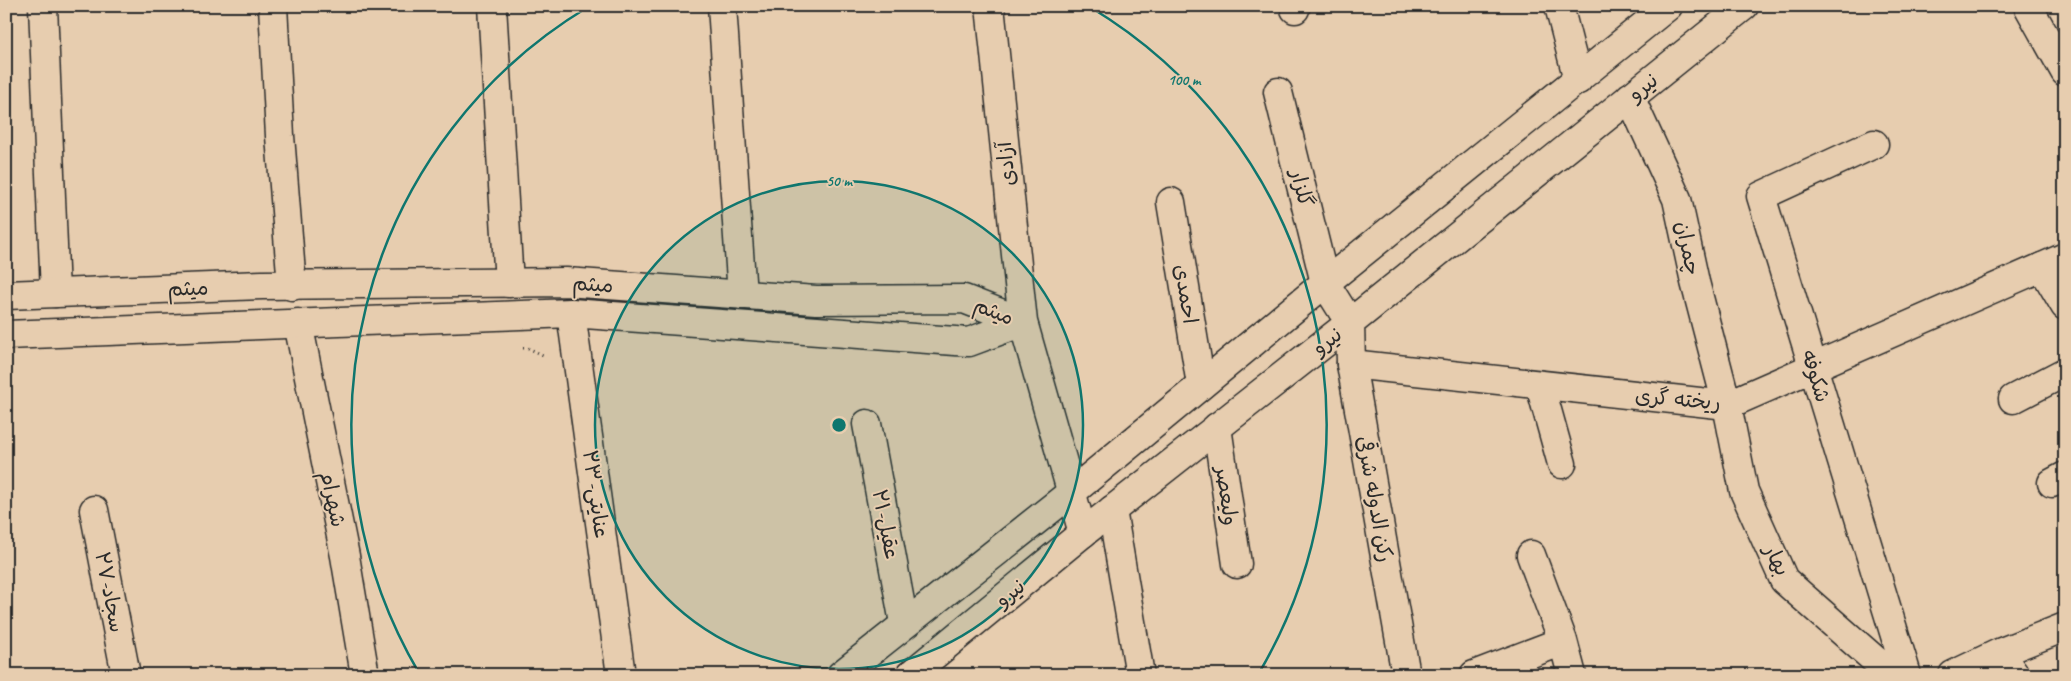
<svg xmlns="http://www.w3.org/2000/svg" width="2071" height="681" viewBox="0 0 2071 681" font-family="Caveat,'Playpen Sans Arabic',sans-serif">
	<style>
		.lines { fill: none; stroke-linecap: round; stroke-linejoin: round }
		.minor-casing { stroke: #2b2b2b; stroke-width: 31 }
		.tertiary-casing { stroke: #2b2b2b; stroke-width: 31 }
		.secondary-casing { stroke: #2b2b2b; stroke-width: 31 }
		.path { stroke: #2b2b2b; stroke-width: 3; stroke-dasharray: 1 4; stroke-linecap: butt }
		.minor { stroke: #e7cdaf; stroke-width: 28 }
		.tertiary { stroke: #e7cdaf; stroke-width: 28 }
		.secondary { stroke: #e7cdaf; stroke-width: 28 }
		.ring { fill: none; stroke: #0f766e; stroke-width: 2.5 }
		.labels { text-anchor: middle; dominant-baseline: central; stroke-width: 4; stroke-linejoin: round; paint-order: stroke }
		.street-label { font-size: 21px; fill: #2b2b2b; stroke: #e7cdaf }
		.centre { fill: #0f766e; stroke: #e7cdaf; stroke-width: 2.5 }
		.ring-label { font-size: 15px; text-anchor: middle; font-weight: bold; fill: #0f766e; stroke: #e7cdaf; stroke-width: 4; stroke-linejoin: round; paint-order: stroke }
	</style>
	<rect width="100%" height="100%" fill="#e7cdaf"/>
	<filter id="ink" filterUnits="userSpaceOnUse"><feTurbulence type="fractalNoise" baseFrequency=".02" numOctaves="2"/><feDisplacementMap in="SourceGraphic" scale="10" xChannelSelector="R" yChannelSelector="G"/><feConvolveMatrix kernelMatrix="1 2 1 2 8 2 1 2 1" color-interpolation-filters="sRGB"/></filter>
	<g filter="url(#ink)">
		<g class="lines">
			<defs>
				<path id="minor" d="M 43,6 L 55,293
					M 273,6 L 280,136 L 292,286
					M 492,6 L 509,283
					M 722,6 L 742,295
					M 1295,6 L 1295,9
					M 1559,6 L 1578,80
					M 2028,6 L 2065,72
					M 1278,92 L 1325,283
					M 1630,97 L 1677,199 L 1695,282 L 1727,405 L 1744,491 L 1784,580 L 1892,675
					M 1874,144 L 1761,196 L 1907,675
					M 1171,202 L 1201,385
					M 2042,267 L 2065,306
					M 571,313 L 621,675
					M 298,323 L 345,556 L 365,675
					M 1540,385 L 1562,464
					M 2013,399 L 2065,372
					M 867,424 L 904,623
					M 1217,427 L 1237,564
					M 2052,483 L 2065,476
					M 94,510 L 126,675
					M 1112,510 L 1140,675
					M 1563,641 L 1572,675
					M 1999,653 L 2015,675
					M 1474,675 L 1563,641 L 1531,555
					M 1953,675 L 1999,653 L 2065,627"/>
				<path id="tertiary" d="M 990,6 L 1023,322 L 1083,533
					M 6,295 L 262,285 L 566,282 L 816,300 L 964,299 L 1023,322
					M 6,335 L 571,313 L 969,342 L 1023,322
					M 1351,364 L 1727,405 L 2065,257"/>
				<path id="secondary" d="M 1325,283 L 1350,323 L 1351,364 L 1406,675
					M 841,675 L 1072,492 L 1325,283 L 1668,6
					M 910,675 L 1083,533 L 1350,323 L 1744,6"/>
			</defs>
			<use href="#minor" class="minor-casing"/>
			<use href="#tertiary" class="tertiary-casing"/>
			<use href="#secondary" class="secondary-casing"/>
			<path class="path" d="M 523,348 L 528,348 L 545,356"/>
			<use href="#minor" class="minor"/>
			<use href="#tertiary" class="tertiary"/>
			<use href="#secondary" class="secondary"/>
		</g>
	</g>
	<circle cx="839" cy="425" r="244" fill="#0f766e" fill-opacity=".12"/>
	<g class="ring">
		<circle cx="839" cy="425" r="244"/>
		<path d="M419 673A488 488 0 0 1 588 7M1090 7A488 488 0 0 1 1259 673"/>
	</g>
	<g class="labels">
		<g class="street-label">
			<text transform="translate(1643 87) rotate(-39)">نیرو</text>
			<text transform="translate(1006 164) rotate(-96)">آزادی</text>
			<text transform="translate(1302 188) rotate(76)">گلزار</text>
			<text transform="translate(1688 248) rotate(78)">چمران</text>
			<text transform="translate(593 284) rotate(4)">میثم</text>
			<text transform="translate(188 288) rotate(-2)">میثم</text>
			<text transform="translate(1186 294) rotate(81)">احمدی</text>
			<text transform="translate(994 311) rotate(22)">میثم</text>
			<text transform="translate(1327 341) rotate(-38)">نیرو</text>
			<text transform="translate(1816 376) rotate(73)">شکوفه</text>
			<text transform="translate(1678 399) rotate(5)">ریخته گری</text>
			<text transform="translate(596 494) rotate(82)">۲۳-عنایتی</text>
			<text transform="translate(1227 496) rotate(82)">ولیعصر</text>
			<text transform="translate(333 499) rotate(78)">شهرام</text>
			<text transform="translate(1375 499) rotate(80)">رکن الدوله شرقی</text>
			<text transform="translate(886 524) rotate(79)">۲۱-عقیل</text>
			<text transform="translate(1777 560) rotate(63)">بهار</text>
			<text transform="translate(110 592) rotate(79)">۲۷-سجاد</text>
			<text transform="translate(1010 593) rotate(-39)">نیرو</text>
		</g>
	</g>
	<circle cx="839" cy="425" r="8" class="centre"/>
	<g class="ring-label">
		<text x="1184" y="85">100 m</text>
		<text x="839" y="186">50 m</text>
	</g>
	<rect width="2071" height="681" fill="none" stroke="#e7cdaf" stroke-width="25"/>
	<rect x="12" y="12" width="2046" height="656" fill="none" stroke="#2b2b2b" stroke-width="2" filter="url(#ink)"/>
</svg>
